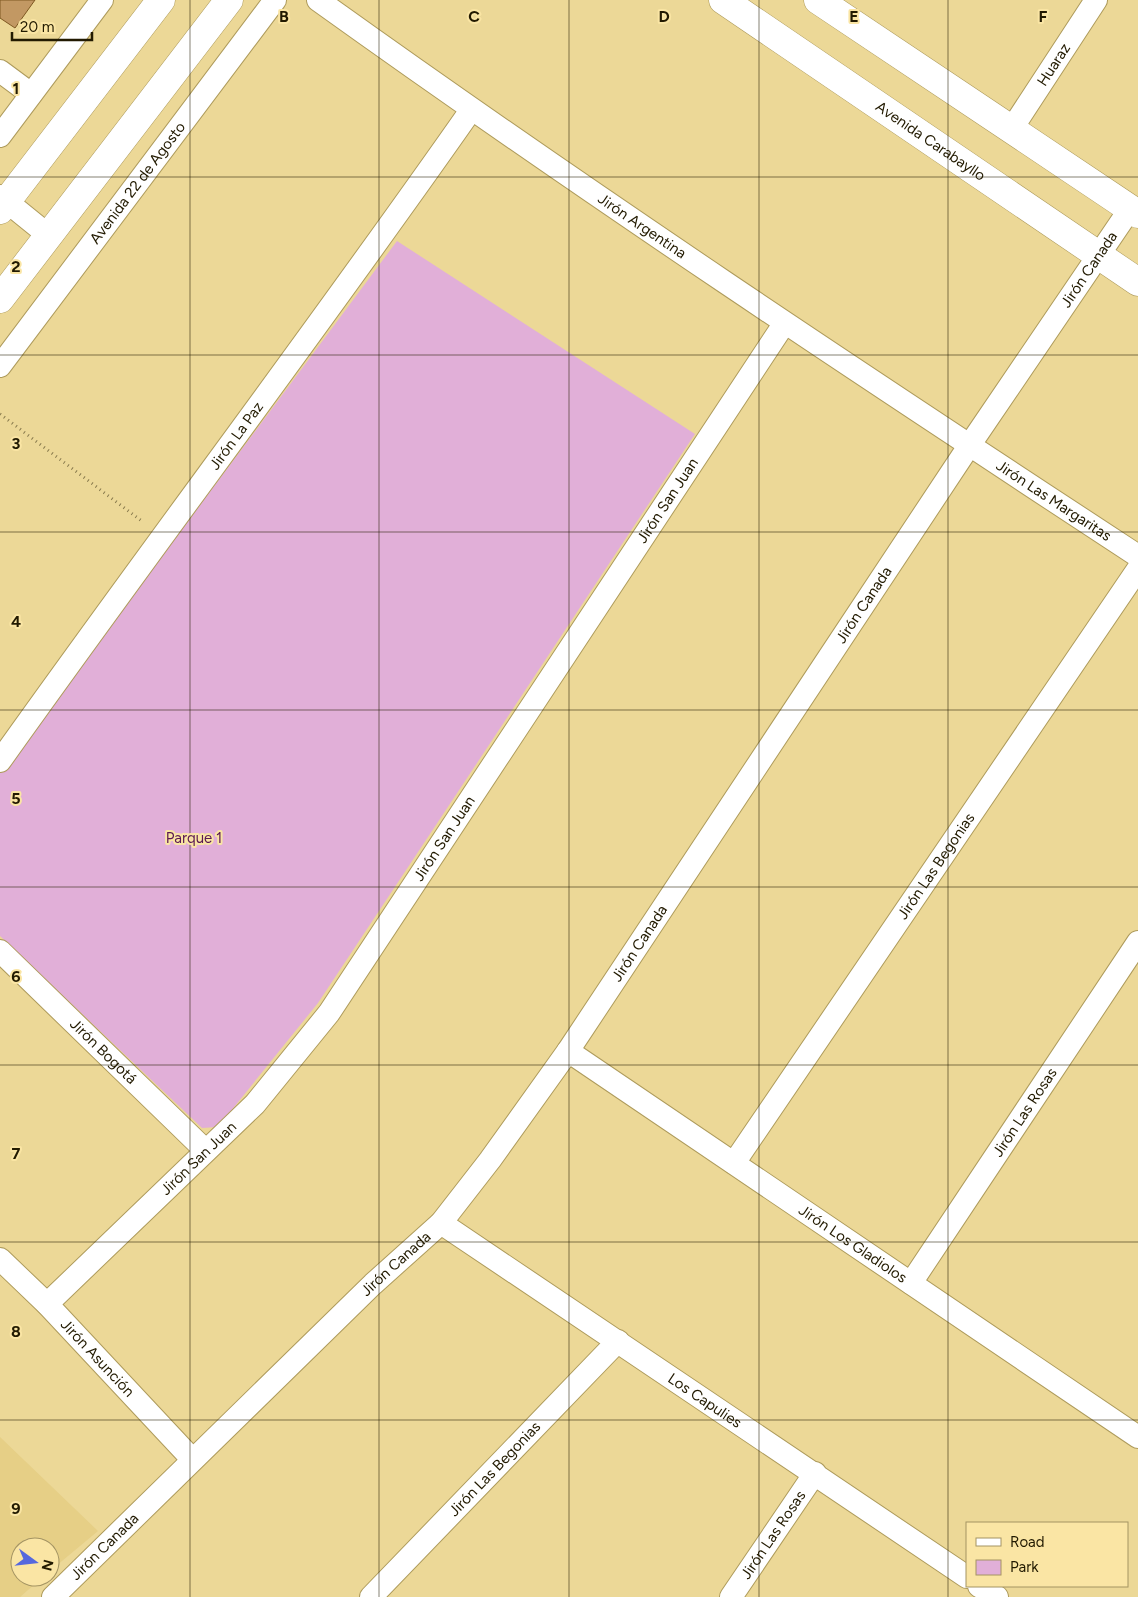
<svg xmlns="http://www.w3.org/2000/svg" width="1138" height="1597" viewBox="0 0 1138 1597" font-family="Figtree,sans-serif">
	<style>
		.built { fill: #e6cf86 }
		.green { fill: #e1afd8 }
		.building { fill: #c29863; stroke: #7e5822 }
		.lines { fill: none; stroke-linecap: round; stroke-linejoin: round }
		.minor-casing { stroke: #ae9b5c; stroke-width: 24 }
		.secondary-casing { stroke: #ae9b5c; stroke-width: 29 }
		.primary-casing { stroke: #ae9b5c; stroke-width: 29 }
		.path { stroke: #887a4d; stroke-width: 3; stroke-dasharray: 1 4; stroke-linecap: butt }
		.minor { stroke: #fff; stroke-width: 22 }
		.secondary { stroke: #fff; stroke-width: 28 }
		.primary { stroke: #fff; stroke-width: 28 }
		.grid { fill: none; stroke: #221a01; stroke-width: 1; stroke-opacity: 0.55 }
		.labels { text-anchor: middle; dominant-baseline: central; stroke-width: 4; stroke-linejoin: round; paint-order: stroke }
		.street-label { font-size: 15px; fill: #221a01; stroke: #fae5a4 }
		.park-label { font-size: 15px; fill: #5a1853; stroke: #fae5a4 }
		.grid-label { font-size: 16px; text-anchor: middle; font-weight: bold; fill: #221a01; stroke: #fae5a4; stroke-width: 4; stroke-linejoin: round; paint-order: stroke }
	</style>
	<rect width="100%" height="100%" fill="#ecd897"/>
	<path class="built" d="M 0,1437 L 98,1531 L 50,1571 L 50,1547 L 20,1547 L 20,1577 L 43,1577 L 20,1597 L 0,1597 Z"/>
	<path class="green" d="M 397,241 L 695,434 L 318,1003 L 218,1127 L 202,1128 L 0,936 L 0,773 Z"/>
	<path class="building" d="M 0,0 L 35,0 L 15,28 L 0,18 Z"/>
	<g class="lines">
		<defs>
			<g id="minor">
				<path id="s1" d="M 318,0 C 587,193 862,375 1138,556"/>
				<path d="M 0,71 L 31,94"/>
				<path id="s2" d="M 1011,130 L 1096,0"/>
				<path d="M 0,136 L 102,0"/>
				<path d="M 0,196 L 48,235"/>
				<path id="s3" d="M 0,366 L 275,0"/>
				<path id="s4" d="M 0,761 C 155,543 318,329 471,110"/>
				<path id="s5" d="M 0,951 L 205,1150"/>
				<path id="s6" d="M 568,1051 L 1138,1437"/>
				<path id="s7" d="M 734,1163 L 1138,569"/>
				<path id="s8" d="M 441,1223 L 967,1577"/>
				<path id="s9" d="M 0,1259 L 47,1304 L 192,1459"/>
				<path id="s10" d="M 911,1283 L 1138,942"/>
				<path id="s11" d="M 47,1304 L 255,1104 L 329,1013 L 784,324"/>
				<path d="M 979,1586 L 997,1597"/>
				<path id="s12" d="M 53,1597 L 373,1284 L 441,1223 L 490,1160 L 568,1051 L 969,446 L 1130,209"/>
				<path id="s13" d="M 371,1597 L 618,1341"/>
				<path id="s14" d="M 731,1597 L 815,1473"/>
			</g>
			<g id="secondary">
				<path id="s15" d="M 723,0 L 1138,282"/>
				<path d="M 818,0 L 1138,214"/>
			</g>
			<path id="primary" d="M 0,210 L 161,0
				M 0,299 L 229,0"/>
		</defs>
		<use href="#minor" class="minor-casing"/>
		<use href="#secondary" class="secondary-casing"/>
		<use href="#primary" class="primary-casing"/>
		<path class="path" d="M 0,414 L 143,522"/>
		<use href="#minor" class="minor"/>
		<use href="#secondary" class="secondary"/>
		<use href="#primary" class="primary"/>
	</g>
	<path class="grid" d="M 190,0 L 190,1597M 379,0 L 379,1597M 569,0 L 569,1597M 759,0 L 759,1597M 948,0 L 948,1597M 0,177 L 1138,177M 0,355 L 1138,355M 0,532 L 1138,532M 0,710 L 1138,710M 0,887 L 1138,887M 0,1065 L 1138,1065M 0,1242 L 1138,1242M 0,1420 L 1138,1420"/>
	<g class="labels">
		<g class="street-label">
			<text stroke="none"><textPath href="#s2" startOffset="78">Huaraz</textPath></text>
			<text stroke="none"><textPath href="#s15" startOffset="251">Avenida Carabayllo</textPath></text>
			<text stroke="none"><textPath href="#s3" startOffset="229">Avenida 22 de Agosto</textPath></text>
			<text stroke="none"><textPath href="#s1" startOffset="395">Jirón Argentina</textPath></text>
			<text stroke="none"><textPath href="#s12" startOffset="1692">Jirón Canada</textPath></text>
			<text stroke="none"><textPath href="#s4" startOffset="402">Jirón La Paz</textPath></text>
			<text stroke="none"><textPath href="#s11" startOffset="1020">Jirón San Juan</textPath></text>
			<text stroke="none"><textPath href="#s1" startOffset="890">Jirón Las Margaritas</textPath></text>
			<text stroke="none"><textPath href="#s12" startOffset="1288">Jirón Canada</textPath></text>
			<text stroke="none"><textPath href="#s11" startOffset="615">Jirón San Juan</textPath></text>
			<text stroke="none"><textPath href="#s7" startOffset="359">Jirón Las Begonias</textPath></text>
			<text stroke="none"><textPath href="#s12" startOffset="882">Jirón Canada</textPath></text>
			<text stroke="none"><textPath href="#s5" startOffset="144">Jirón Bogotá</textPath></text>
			<text stroke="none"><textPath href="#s10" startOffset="205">Jirón Las Rosas</textPath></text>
			<text stroke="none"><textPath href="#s11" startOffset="210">Jirón San Juan</textPath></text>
			<text stroke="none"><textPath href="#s6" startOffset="344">Jirón Los Gladiolos</textPath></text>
			<text stroke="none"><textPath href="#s12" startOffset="478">Jirón Canada</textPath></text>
			<text stroke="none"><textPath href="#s9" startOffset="139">Jirón Asunción</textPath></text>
			<text stroke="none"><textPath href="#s8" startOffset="318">Los Capulies</textPath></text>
			<text stroke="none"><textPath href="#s13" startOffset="178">Jirón Las Begonias</textPath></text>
			<text stroke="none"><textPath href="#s14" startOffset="75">Jirón Las Rosas</textPath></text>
			<text stroke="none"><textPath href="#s12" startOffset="72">Jirón Canada</textPath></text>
		</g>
		<g class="park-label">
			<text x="194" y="838">Parque 1</text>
		</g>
	</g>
	<g class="grid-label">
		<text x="284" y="22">B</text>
		<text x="474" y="22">C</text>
		<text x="664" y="22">D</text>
		<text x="854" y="22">E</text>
		<text x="1043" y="22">F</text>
		<text x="16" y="94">1</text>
		<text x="16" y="272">2</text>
		<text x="16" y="449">3</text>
		<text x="16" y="627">4</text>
		<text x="16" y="804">5</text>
		<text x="16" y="982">6</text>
		<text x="16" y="1159">7</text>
		<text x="16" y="1337">8</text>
		<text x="16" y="1514">9</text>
	</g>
	<rect x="966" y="1522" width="162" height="65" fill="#fae5a4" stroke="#a49463"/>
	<rect x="976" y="1538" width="25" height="8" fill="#ffffff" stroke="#a49463"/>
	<text x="1010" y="1547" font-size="15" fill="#221a01">Road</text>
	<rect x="976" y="1560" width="25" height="15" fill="#e1afd8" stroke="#a49463"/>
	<text x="1010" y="1572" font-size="15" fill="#221a01">Park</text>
	<g transform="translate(35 1562) rotate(105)"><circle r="24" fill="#fae5a4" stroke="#a49463"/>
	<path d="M0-4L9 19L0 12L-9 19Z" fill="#5568de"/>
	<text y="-8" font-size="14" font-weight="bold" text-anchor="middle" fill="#221a01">N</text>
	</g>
	<path d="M12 32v8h80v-8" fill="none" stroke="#221a01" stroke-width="2.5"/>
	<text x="20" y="32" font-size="15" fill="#221a01" stroke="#fae5a4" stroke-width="4" paint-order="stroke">20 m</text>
</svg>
